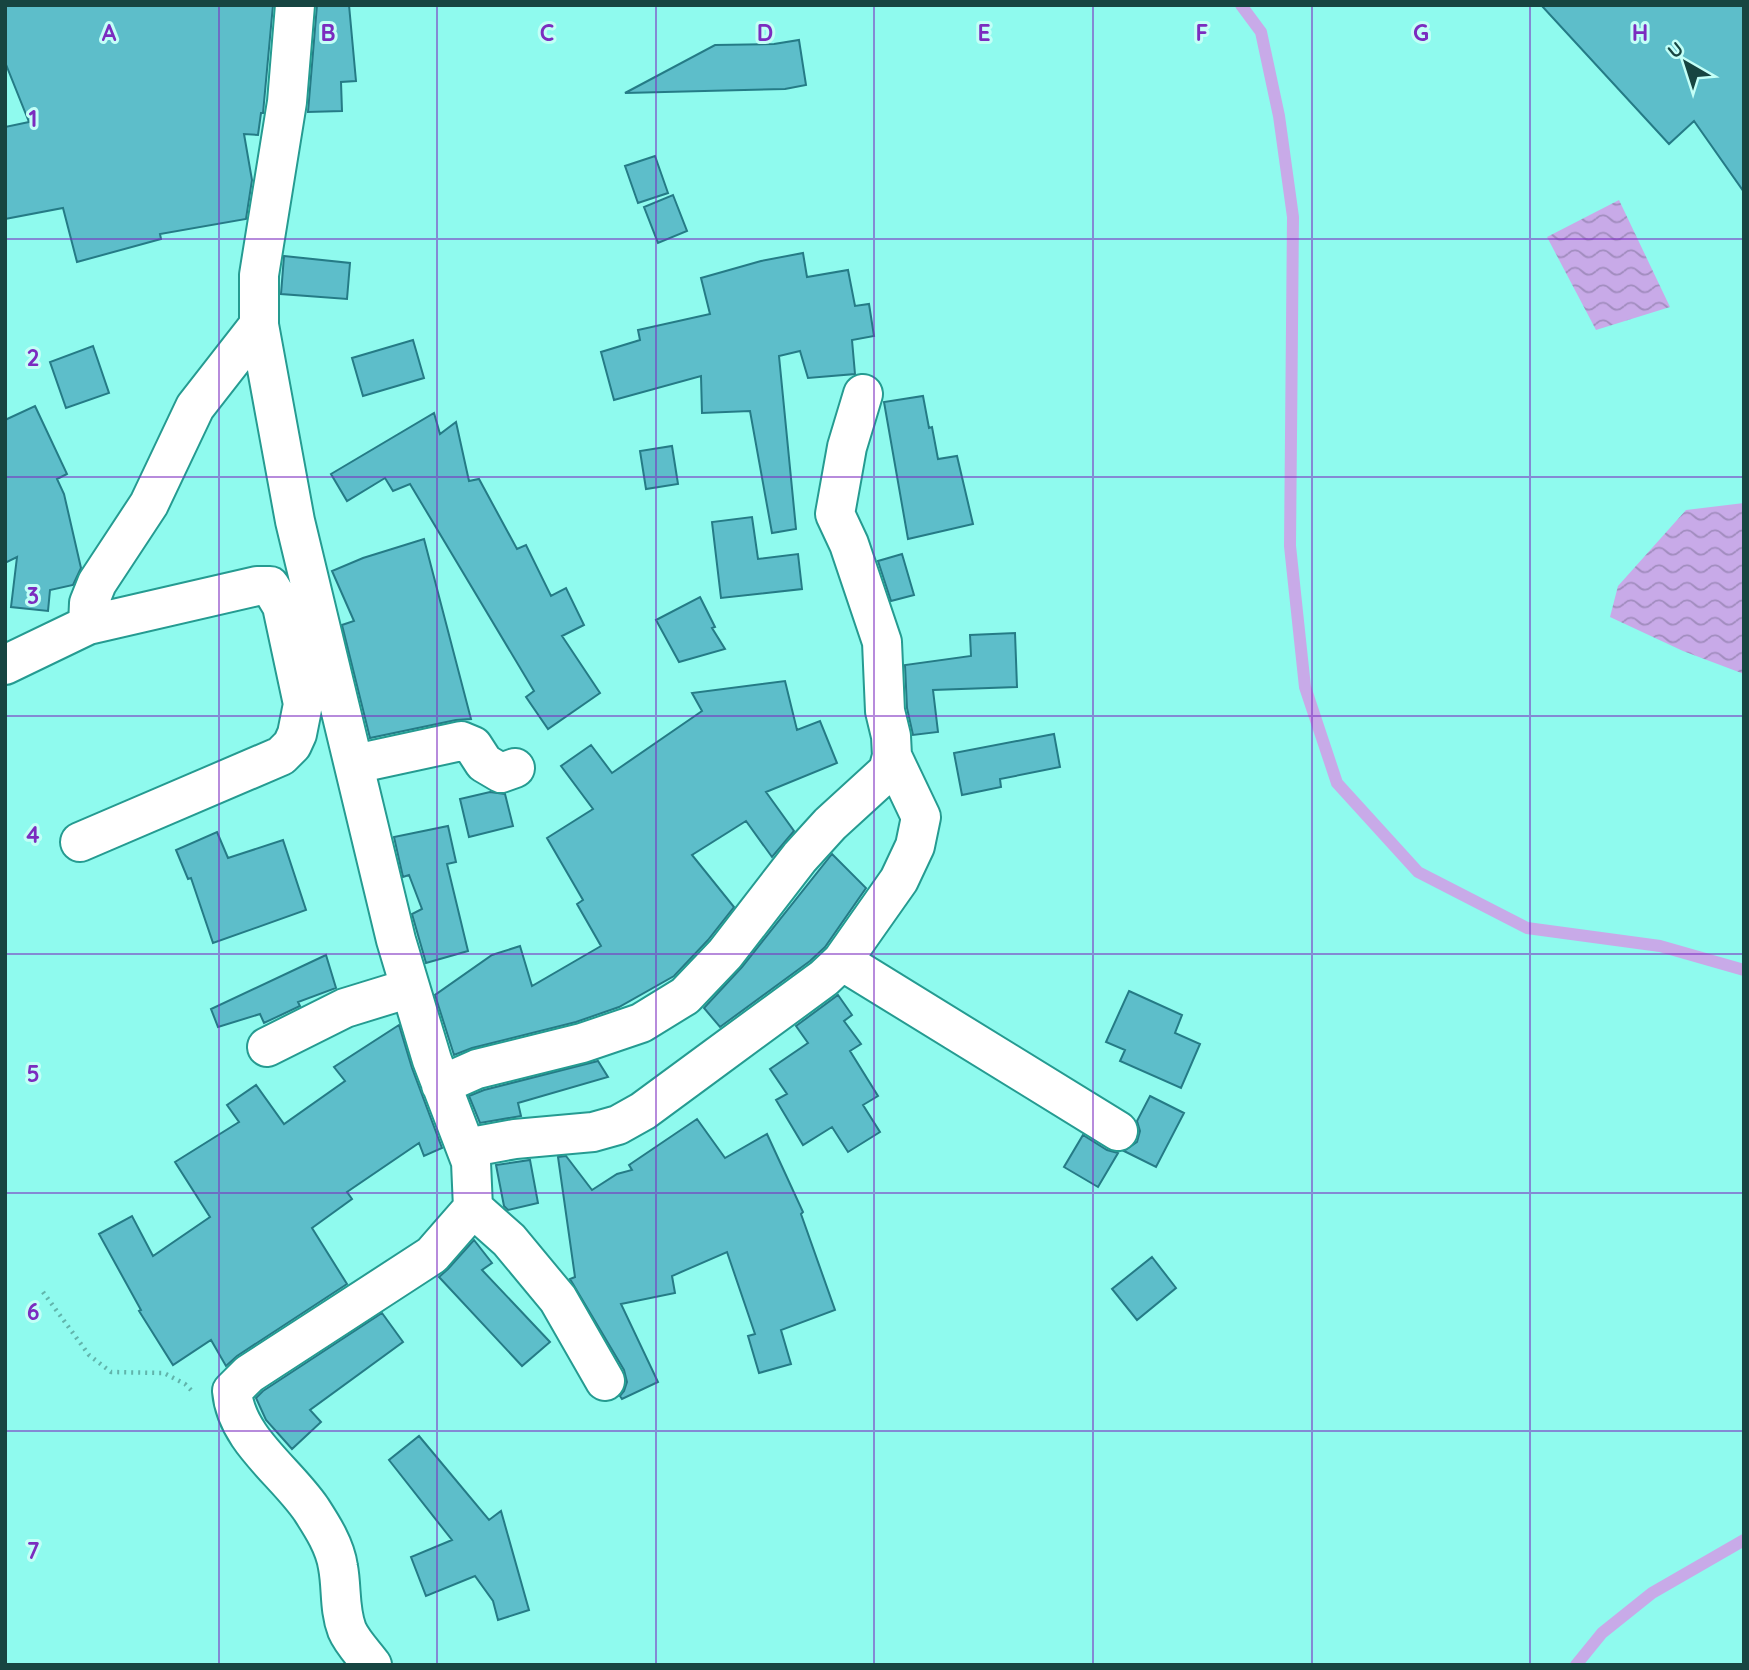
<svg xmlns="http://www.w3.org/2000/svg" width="1749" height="1670" viewBox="0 0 1749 1670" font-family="Quicksand,sans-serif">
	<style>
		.water { fill: url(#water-waves) }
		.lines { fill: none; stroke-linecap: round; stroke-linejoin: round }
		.stream { stroke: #c8aae8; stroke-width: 12 }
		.building { fill: #5dbeca; stroke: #257b86; stroke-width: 2 }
		.street-casing { stroke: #259b91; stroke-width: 42 }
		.path { stroke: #61b4ab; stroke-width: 4.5; stroke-dasharray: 2 5; stroke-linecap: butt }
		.street { stroke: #fff; stroke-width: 38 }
		.grid { fill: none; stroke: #7b2cbf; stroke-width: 2; stroke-opacity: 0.55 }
		.grid-label { font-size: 23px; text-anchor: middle; font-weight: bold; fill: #7b2cbf; stroke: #c3fff7; stroke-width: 6; stroke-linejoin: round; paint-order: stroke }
	</style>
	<defs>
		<pattern id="water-waves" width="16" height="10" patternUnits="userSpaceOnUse" patternTransform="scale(1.75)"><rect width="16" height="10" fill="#c8aae8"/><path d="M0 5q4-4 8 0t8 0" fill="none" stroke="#a18cbe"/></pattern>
	</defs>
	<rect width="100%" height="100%" fill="#8ffaee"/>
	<path class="water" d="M 1619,200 L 1670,307 L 1596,330 L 1547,237 Z
		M 1744,503 L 1744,674 L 1683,651 L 1610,617 L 1618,586 L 1686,510 Z"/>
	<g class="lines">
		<path class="stream" d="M 1241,5 L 1261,32 L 1279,116 L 1293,217 L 1290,546 L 1305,687 L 1337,783 L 1418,872 L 1527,928 L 1660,946 L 1744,970
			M 1576,1665 L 1602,1633 L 1652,1593 L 1744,1540"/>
	</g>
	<path class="building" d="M 5,5 L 273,5 L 263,113 L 261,113 L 258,135 L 244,134 L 252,180 L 246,219 L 160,234 L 161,239 L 77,262 L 63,208 L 5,219 L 5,127 L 29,122 L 5,62 Z
		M 317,5 L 349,5 L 356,81 L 341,82 L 342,111 L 308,112 Z
		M 1541,5 L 1744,5 L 1744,192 L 1694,121 L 1669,144 Z
		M 799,40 L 806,85 L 785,89 L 625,93 L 715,45 L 774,44 Z
		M 655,156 L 668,193 L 638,203 L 625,166 Z
		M 673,195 L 687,231 L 658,243 L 644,207 Z
		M 803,253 L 807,277 L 848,270 L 855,306 L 869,304 L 874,336 L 852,340 L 855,374 L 808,378 L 800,351 L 779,356 L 796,529 L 772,533 L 750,411 L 702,413 L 701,376 L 614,400 L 601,352 L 640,340 L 638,330 L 710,314 L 701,278 L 761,261 Z
		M 284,256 L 350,263 L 347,299 L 281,294 Z
		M 413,340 L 424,378 L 363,396 L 352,358 Z
		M 93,346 L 109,393 L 66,408 L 50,362 Z
		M 923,396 L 929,428 L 932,427 L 938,459 L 957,456 L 973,524 L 908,539 L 884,402 Z
		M 35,406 L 67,474 L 57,479 L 64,494 L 81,568 L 73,585 L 50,590 L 48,611 L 11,607 L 17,557 L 5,563 L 5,420 Z
		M 434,413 L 440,434 L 456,422 L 469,481 L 479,479 L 517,549 L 526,545 L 551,596 L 566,588 L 584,625 L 562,636 L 600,693 L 548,729 L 526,697 L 534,691 L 410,484 L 393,491 L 385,478 L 347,501 L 331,474 Z
		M 672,446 L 678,484 L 646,489 L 640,451 Z
		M 752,517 L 758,559 L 798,554 L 802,589 L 721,598 L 712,522 Z
		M 424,539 L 471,719 L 456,720 L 370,738 L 342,625 L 354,621 L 332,571 L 363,558 Z
		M 902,554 L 914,595 L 891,601 L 878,561 Z
		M 700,597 L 715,627 L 712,628 L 725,649 L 679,662 L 656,620 Z
		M 1015,633 L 1017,687 L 933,690 L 938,732 L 913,735 L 907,708 L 905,665 L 971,656 L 970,635 Z
		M 785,681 L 797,730 L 820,721 L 837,763 L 766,792 L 794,831 L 772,857 L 746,821 L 692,855 L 734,907 L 708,940 L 674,976 L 619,1007 L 576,1022 L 472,1048 L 454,1055 L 435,995 L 492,955 L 520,946 L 532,986 L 601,946 L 577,904 L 583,900 L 547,838 L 593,809 L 561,766 L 591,745 L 612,773 L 702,711 L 692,693 Z
		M 1054,734 L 1060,767 L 1000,779 L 1001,787 L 962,795 L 954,753 Z
		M 490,792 L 505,794 L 513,826 L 469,837 L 460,799 Z
		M 448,826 L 456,862 L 447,864 L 468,951 L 426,963 L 412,914 L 422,909 L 409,875 L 403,877 L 394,837 Z
		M 217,832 L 228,858 L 283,840 L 306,910 L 213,943 L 191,878 L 188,879 L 176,850 Z
		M 832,854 L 866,888 L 825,947 L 810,961 L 720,1027 L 704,1008 L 742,967 Z
		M 326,955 L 336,988 L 298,1002 L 300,1006 L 264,1023 L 260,1014 L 218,1027 L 211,1009 Z
		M 1129,991 L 1182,1015 L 1175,1033 L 1200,1044 L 1181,1088 L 1120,1061 L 1125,1050 L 1106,1042 Z
		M 838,995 L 852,1015 L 844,1021 L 861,1044 L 850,1051 L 878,1096 L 863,1105 L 880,1132 L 848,1152 L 832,1127 L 803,1145 L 776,1100 L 787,1094 L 770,1069 L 808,1043 L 796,1026 Z
		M 399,1025 L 412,1068 L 442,1148 L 424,1156 L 419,1143 L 347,1192 L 352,1199 L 312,1228 L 347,1284 L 237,1356 L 226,1366 L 211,1340 L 173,1365 L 139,1311 L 141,1310 L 99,1234 L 132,1216 L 153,1256 L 210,1217 L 175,1162 L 239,1122 L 227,1105 L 256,1085 L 284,1124 L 345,1081 L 334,1067 Z
		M 598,1061 L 608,1077 L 518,1103 L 521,1116 L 480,1123 L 469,1096 L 484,1090 Z
		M 1150,1096 L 1184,1113 L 1156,1167 L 1124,1151 L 1137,1142 L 1140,1131 L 1137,1121 Z
		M 697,1119 L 725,1158 L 767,1134 L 803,1212 L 801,1214 L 835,1310 L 781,1330 L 791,1364 L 759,1373 L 748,1336 L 755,1334 L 727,1252 L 672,1276 L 675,1293 L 621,1304 L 658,1382 L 622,1399 L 620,1396 L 624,1391 L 627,1382 L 624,1370 L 570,1279 L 575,1277 L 558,1157 L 566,1156 L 592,1190 L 617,1174 L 632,1170 L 629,1165 Z
		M 1083,1135 L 1107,1150 L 1118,1153 L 1098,1187 L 1064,1167 Z
		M 530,1160 L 538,1203 L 508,1210 L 504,1206 L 496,1165 Z
		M 474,1240 L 492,1263 L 482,1270 L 550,1342 L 522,1366 L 439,1277 L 448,1269 Z
		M 1152,1257 L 1176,1288 L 1137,1320 L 1112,1289 Z
		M 382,1313 L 403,1342 L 310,1410 L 321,1422 L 292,1449 L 266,1420 L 256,1398 L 263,1391 Z
		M 419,1436 L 489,1520 L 501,1511 L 529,1610 L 498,1620 L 493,1601 L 475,1576 L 426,1596 L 411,1557 L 452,1540 L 389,1460 Z"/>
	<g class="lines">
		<defs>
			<path id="street" d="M 295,5 L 287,102 L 259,275 L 259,325 L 295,521 L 396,940 L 432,1060 L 471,1162 L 473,1208 L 432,1255 L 249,1374 L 232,1391 C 236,1439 285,1471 311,1509 C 322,1526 335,1546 338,1567 C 342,1588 339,1609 347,1630 C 352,1642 364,1654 372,1665
				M 88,625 L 89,603 L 97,583 L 149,504 L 195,407 L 259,325
				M 5,665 L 88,625 L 257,586 L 270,586 L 282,606 L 303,704 L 297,734 L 292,745 L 281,756 L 80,842
				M 355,764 L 461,741 L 473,746 L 484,763 L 501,773 L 515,768
				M 842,961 L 1118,1131
				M 267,1047 L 345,1008 L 410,988
				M 441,1085 L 477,1069 L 582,1043 L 641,1023 L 685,996 L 725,954 L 800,857 L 830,824 L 888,771 L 892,756 L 891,736 L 885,711 L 882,642 L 849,544 L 835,514 L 847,447 L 863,394
				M 466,1148 L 515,1139 L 593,1132 L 618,1125 L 643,1111 L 715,1058 L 824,978 L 842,961 L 899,880 L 915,846 L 921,817 L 892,756
				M 473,1208 L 509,1240 L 558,1299 L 605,1381"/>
		</defs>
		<use href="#street" class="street-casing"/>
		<path class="path" d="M 43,1292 L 89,1355 L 111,1372 L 164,1373 L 185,1384 L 192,1391"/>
		<use href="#street" class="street"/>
	</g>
	<path class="grid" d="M 219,5 L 219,1665M 437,5 L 437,1665M 656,5 L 656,1665M 874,5 L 874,1665M 1093,5 L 1093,1665M 1312,5 L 1312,1665M 1530,5 L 1530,1665M 5,239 L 1744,239M 5,477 L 1744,477M 5,716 L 1744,716M 5,954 L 1744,954M 5,1193 L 1744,1193M 5,1431 L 1744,1431"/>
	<g class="grid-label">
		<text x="109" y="41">A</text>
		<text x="328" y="41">B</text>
		<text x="547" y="41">C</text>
		<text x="765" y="41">D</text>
		<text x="984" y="41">E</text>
		<text x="1202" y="41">F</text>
		<text x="1421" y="41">G</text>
		<text x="1640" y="41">H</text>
		<text x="33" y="127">1</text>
		<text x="33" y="366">2</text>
		<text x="33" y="604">3</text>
		<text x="33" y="843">4</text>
		<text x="33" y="1082">5</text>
		<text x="33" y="1320">6</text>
		<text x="33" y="1559">7</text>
	</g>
	<rect width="1749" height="1670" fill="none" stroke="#174541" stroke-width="14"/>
	<g transform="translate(1686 63) rotate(321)" stroke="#c3fff7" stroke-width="5" paint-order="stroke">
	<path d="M0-5L12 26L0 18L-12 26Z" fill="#174541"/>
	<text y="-10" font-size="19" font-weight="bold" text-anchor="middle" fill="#174541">U</text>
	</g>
</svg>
